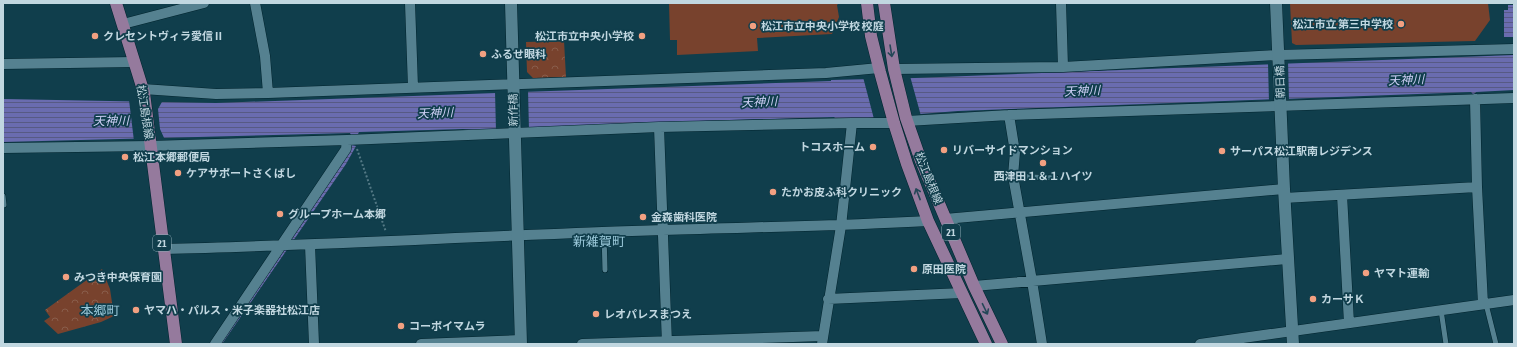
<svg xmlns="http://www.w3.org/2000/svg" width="1517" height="347" viewBox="0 0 1517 347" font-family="'Asap Condensed','Noto Sans JP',sans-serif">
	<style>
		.grass { fill: #78422d }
		.forest { fill: url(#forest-crowns) }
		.water { fill: url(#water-rules) }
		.pier { fill: #103e4c }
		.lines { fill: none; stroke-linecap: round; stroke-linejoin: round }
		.lane-casing { stroke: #01242e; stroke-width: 6 }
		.street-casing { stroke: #01242e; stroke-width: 11 }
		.secondary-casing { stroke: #01242e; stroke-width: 13 }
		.primary-casing { stroke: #01242e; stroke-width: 13 }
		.path { stroke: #547985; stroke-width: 2; stroke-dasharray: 2 2; stroke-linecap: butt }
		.lane { stroke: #558190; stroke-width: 5 }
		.street { stroke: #558190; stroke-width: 10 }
		.secondary { stroke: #558190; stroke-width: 12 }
		.primary { stroke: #957a9d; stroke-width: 12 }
		.oneway { stroke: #244758 }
		.poi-dot { fill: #f2a081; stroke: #103e4c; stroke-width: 1.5 }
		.labels { text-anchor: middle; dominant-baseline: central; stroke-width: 3.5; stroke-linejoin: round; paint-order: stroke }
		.shield { fill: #103e4c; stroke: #8ca9b4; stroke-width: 1 }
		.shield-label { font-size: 10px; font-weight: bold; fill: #c1d7e0 }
		.poi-label { font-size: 11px; font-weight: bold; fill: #c1d7e0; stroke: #103e4c; text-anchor: start }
		.street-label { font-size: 11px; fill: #c1d7e0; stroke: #103e4c }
		.water-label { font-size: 12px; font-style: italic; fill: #cccff5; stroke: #103e4c }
		.quarter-label { font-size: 13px; fill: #9ac8d9; stroke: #103e4c }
	</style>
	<defs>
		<pattern id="forest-crowns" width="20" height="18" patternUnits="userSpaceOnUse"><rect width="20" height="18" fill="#78422d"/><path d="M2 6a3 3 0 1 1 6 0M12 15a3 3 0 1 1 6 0" fill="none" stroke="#895d4b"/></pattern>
		<pattern id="water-rules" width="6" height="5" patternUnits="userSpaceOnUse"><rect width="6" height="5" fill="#6a6caf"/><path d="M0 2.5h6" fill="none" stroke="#575a84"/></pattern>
	</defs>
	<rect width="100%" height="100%" fill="#103e4c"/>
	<path class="grass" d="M 669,3 L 839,3 L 837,5 L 839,17 L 832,34 L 757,38 L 758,51 L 677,55 L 677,40 L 670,40 Z
		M 1290,3 L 1488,3 L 1490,20 L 1475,41 L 1296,45 L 1292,43 Z"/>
	<path class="forest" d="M 564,41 L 566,77 L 533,78 L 527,72 L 526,42 Z
		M 102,269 L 110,289 L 114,316 L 101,322 L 58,334 L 44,321 L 50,317 L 45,310 Z"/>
	<path class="water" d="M 1508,5 L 1514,5 L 1514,37 L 1504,37 L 1504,10 L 1508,10 Z
		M 1514,55 L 1514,90 L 1476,92 L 1474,95 L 1471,92 L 958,111 L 868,118 L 835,118 L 834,117 L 633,123 L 494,132 L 463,129 L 359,132 L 357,136 L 352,137 L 350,133 L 3,142 L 3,99 L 216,103 L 831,81 L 831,80 L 915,78 Z
		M 352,145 L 356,146 L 346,164 L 222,344 L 219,344 L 347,156 Z"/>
	<path class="pier" d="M 1288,62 L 1289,101 L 1269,102 L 1268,63 Z
		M 910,76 L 921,116 L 874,119 L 863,77 Z
		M 528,90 L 529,131 L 496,131 L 495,91 Z
		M 129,100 L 163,100 L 158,109 L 160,129 L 165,140 L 134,141 Z"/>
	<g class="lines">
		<defs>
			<path id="lane" d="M 1013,176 L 1056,178
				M 3,196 L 4,205
				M 604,232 L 605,270
				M 1486,304 L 1496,344
				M 1441,310 L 1446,344"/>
			<path id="street" d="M 255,3 L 265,56 L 268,93
				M 410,3 L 413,87
				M 1061,3 L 1063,67
				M 123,24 L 204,3
				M 3,64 L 134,62
				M 894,69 L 1063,67 L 1278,55 L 1514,49
				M 143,89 L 216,94 L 268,93 L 826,73 L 879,68
				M 1475,99 L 1477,187 L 1483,304
				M 1009,115 L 1015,152 L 1013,176 L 1032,281 L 1042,344
				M 907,121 L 1009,115 L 1514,98
				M 659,127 L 667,344
				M 3,148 L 150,146 L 347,140 L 659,127 L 852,123 L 894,123
				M 1342,195 L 1349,323
				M 1284,198 L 1477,187
				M 945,219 L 1284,189
				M 310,245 L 314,344
				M 163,249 C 330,245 496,235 663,230 C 752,227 840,226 928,221
				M 974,286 L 1287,259
				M 828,299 L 962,293
				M 215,344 L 346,149 L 347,140
				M 421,344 L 521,340
				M 582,344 L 823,336
				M 822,344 L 841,226 L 852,123
				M 1200,344 L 1514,300"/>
			<path id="secondary" d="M 511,3 L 521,344
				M 1276,3 L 1284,189 L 1293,344"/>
			<path id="primary" d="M 116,3 L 144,93 L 176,344
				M 867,3 L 871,36 L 880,72 L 894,123 L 907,164 L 928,221 L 986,344
				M 884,3 L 894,69 L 906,118 L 921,161 L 974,286 L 1002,344"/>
		</defs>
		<use href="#lane" class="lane-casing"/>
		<use href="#street" class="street-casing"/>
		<use href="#secondary" class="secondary-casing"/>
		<use href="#primary" class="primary-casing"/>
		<path class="path" d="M 357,149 L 386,232"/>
		<use href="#lane" class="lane"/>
		<use href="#street" class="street"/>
		<use href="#secondary" class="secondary"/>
		<use href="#primary" class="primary"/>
	</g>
	<defs><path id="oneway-shaft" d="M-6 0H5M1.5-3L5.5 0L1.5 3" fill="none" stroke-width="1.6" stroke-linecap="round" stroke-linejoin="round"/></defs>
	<g class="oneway">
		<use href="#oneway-shaft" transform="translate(891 51) rotate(81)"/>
		<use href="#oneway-shaft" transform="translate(918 194) rotate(-111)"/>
		<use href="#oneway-shaft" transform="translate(985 309) rotate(64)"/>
	</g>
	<g class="poi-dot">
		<circle cx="1401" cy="24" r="4"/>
		<circle cx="753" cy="26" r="4"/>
		<circle cx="95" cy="36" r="4"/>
		<circle cx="642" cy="36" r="4"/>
		<circle cx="483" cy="54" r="4"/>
		<circle cx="873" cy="147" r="4"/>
		<circle cx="944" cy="150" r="4"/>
		<circle cx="1222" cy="151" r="4"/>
		<circle cx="125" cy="157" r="4"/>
		<circle cx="1043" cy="163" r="4"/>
		<circle cx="178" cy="173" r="4"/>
		<circle cx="773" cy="192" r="4"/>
		<circle cx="280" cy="214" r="4"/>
		<circle cx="643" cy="217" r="4"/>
		<circle cx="914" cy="269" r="4"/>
		<circle cx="1366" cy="273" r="4"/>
		<circle cx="66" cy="277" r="4"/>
		<circle cx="1313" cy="299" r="4"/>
		<circle cx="136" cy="310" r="4"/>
		<circle cx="596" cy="314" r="4"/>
		<circle cx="401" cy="326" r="4"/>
	</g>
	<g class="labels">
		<g class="shield">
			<rect x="942" y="224" width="18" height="16" rx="3"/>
			<rect x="153" y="235" width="18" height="16" rx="3"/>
		</g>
		<g class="shield-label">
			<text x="951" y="232">21</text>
			<text x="162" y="243">21</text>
		</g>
		<g class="poi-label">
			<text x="1393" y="24" text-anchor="end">松江市立 第三中学校</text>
			<text x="761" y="26">松江市立中央小学校 校庭</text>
			<text x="103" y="36">クレセントヴィラ愛信Ⅱ</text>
			<text x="634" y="36" text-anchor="end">松江市立中央小学校</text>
			<text x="491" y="54">ふるせ眼科</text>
			<text x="865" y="147" text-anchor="end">トコスホーム</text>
			<text x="952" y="150">リバーサイドマンション</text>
			<text x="1230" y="151">サーパス松江駅南レジデンス</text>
			<text x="133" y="157">松江本郷郵便局</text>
			<text x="186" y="173">ケアサポートさくばし</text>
			<text x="1043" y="176" text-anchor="middle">西津田１＆１ハイツ</text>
			<text x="781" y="192">たかお皮ふ科クリニック</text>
			<text x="288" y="214">グループホーム本郷</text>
			<text x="651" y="217">金森歯科医院</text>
			<text x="922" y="269">原田医院</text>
			<text x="1374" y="273">ヤマト運輸</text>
			<text x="74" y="277">みつき中央保育園</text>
			<text x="1321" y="299">カーサＫ</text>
			<text x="144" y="310">ヤマハ・パルス・米子楽器社松江店</text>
			<text x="604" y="314">レオパレスまつえ</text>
			<text x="409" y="326">コーポイマムラ</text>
		</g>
		<g class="street-label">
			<text transform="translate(1280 82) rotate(-92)">朝日橋</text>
			<text transform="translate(513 110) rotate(-91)">新作橋</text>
			<text transform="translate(145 112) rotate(81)">松江島根線</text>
			<text transform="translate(929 178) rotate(68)">松江島根線</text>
		</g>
		<g class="water-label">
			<text transform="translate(1406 80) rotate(-2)">天神川</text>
			<text transform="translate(1082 91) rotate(-2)">天神川</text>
			<text transform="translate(759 102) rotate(-2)">天神川</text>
			<text transform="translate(435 113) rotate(-2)">天神川</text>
			<text transform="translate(111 121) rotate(-1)">天神川</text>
		</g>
		<g class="quarter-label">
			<text x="599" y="241">新雑賀町</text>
			<text x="100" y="310">本郷町</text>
		</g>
	</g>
	<rect width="1517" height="347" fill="none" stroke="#c1d7e0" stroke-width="8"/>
</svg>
